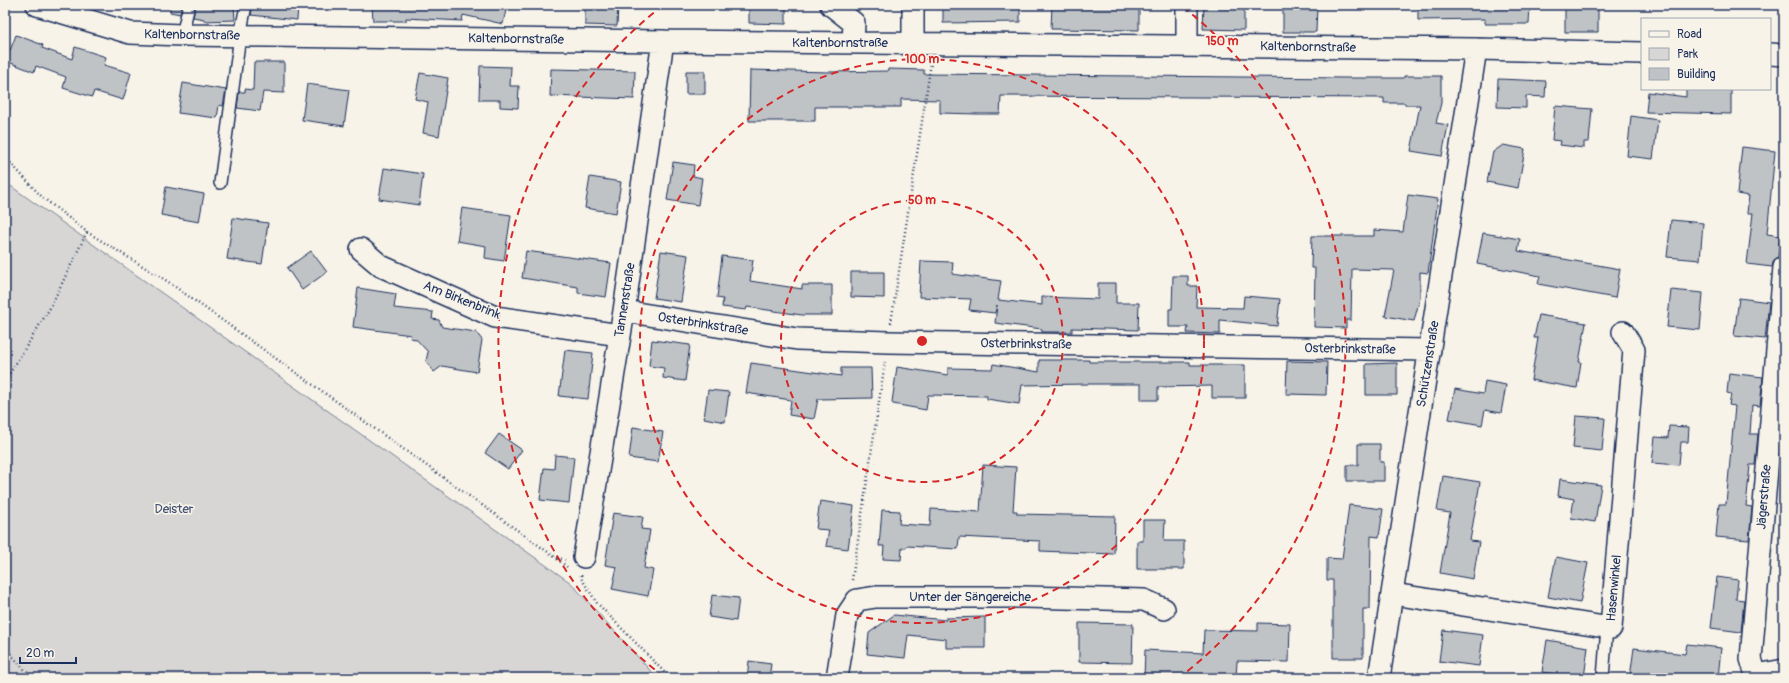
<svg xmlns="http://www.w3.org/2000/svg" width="1789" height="683" viewBox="0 0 1789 683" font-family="Pangolin,sans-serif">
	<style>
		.green { fill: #d7d6d4; stroke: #798299 }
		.building { fill: #c0c3c5; stroke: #1b2f5e }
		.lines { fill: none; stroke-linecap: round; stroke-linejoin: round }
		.lane-casing { stroke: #1b2f5e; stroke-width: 14 }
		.street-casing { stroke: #1b2f5e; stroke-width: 24 }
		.path { stroke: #1b2f5e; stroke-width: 2.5; stroke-dasharray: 1 3; stroke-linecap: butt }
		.lane { stroke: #f7f3e8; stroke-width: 11 }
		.street { stroke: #f7f3e8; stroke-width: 21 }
		.ring { fill: none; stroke: #d62828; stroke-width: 2; stroke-dasharray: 7 5 }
		.labels { text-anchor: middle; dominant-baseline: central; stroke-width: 3.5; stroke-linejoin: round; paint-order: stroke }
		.street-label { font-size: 13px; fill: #1b2f5e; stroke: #f7f3e8 }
		.park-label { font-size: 13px; fill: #415076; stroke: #f7f3e8 }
		.centre { fill: #d62828; stroke: #f7f3e8; stroke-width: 2 }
		.ring-label { font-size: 12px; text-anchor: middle; font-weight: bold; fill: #d62828; stroke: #f7f3e8; stroke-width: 3.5; stroke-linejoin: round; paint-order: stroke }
	</style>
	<rect width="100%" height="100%" fill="#f7f3e8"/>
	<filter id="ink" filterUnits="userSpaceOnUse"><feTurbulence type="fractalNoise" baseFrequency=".025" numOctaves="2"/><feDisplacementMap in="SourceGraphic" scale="8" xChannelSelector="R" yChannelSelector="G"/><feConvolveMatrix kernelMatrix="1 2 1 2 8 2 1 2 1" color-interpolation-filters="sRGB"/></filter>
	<g filter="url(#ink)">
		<path class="green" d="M 5,182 L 571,583 L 657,678 L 5,678 Z"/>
		<path class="building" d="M 170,5 L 182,5 L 180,14 L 170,12 Z
			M 196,5 L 234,5 L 235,20 L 204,21 L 204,19 L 193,17 Z
			M 253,5 L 298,5 L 297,20 L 251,15 Z
			M 372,5 L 507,5 L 503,24 L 463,15 L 462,21 L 406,18 L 406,21 L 373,21 Z
			M 585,5 L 618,5 L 617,26 L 585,25 Z
			M 749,5 L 786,5 L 786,24 L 749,23 Z
			M 943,5 L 1020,5 L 1020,22 L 943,23 Z
			M 1052,5 L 1139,5 L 1139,30 L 1051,29 Z
			M 1204,5 L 1244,5 L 1244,30 L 1203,29 Z
			M 1283,5 L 1317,5 L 1316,32 L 1283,32 Z
			M 1418,5 L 1530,5 L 1529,24 L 1485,24 L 1485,19 L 1418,20 Z
			M 1565,5 L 1598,5 L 1598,32 L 1565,32 Z
			M 16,35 L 43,45 L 42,48 L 72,59 L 75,47 L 106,57 L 104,65 L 131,73 L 123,100 L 94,91 L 92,97 L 63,88 L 66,77 L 36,66 L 34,72 L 6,61 Z
			M 254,62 L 284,62 L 284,93 L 263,92 L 260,111 L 237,108 L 239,92 L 245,92 L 245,89 L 253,90 Z
			M 480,66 L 511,67 L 510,86 L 519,86 L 518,108 L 500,107 L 500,100 L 479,100 Z
			M 551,69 L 635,71 L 634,99 L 550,96 Z
			M 888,69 L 924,70 L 924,74 L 1346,78 L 1404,78 L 1404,76 L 1441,76 L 1441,103 L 1436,123 L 1448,125 L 1442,156 L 1411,151 L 1420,105 L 1405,105 L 1405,103 L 1384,103 L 1384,98 L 1001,96 L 1000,114 L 978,114 L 940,113 L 940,100 L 901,99 L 901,107 L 815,107 L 815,121 L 749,121 L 750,70 L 829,72 L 888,71 Z
			M 686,71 L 705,71 L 705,94 L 686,94 Z
			M 420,73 L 448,78 L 439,136 L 423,133 L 428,102 L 415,99 Z
			M 1498,79 L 1546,81 L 1545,97 L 1526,96 L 1526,108 L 1497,107 Z
			M 183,83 L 226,90 L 223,106 L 219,105 L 217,118 L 178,113 Z
			M 307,84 L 349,90 L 344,126 L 302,120 Z
			M 1686,89 L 1731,89 L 1731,114 L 1646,112 L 1648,92 L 1686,97 Z
			M 1555,106 L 1592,109 L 1589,142 L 1584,142 L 1584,148 L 1560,145 L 1561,141 L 1552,140 Z
			M 1631,116 L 1658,120 L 1653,159 L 1627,156 Z
			M 1503,145 L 1525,149 L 1518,188 L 1487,182 L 1493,152 Z
			M 1742,147 L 1775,151 L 1767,234 L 1780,236 L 1778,257 L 1774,260 L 1772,267 L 1747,264 L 1753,213 L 1747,213 L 1749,196 L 1737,194 Z
			M 673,162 L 694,165 L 693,176 L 702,178 L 698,205 L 667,200 Z
			M 384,168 L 423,174 L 419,205 L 379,199 Z
			M 590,177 L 621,182 L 616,213 L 585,208 Z
			M 166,187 L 204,194 L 199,222 L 161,215 Z
			M 1408,195 L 1438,199 L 1428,273 L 1420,272 L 1420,298 L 1414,321 L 1385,316 L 1394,270 L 1352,269 L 1351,320 L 1346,320 L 1346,328 L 1314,327 L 1315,268 L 1311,268 L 1312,236 L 1374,236 L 1374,230 L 1403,232 Z
			M 462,208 L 511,215 L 504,261 L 485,258 L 486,246 L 457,241 Z
			M 233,218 L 268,223 L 262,264 L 227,259 Z
			M 1671,220 L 1703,223 L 1700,260 L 1667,257 Z
			M 1483,233 L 1520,239 L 1518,251 L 1620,269 L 1615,298 L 1538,284 L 1540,276 L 1477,264 Z
			M 311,251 L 327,272 L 302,290 L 287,268 Z
			M 526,251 L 611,263 L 606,297 L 578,293 L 578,287 L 522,278 Z
			M 661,251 L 688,255 L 681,302 L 654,298 Z
			M 722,256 L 753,260 L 750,281 L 802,289 L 802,285 L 832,285 L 832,315 L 802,315 L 747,307 L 746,310 L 722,307 L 723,299 L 717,298 Z
			M 921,261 L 953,262 L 952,274 L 1001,281 L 998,300 L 1042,305 L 1042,297 L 1098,299 L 1098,283 L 1116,283 L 1116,303 L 1139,303 L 1138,330 L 1072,328 L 1072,332 L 1042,332 L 1042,329 L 995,323 L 997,305 L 995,313 L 969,310 L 971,299 L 919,297 Z
			M 851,272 L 884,272 L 884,298 L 851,297 Z
			M 1173,276 L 1188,276 L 1188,286 L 1197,286 L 1196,307 L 1243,308 L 1244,296 L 1280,299 L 1277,326 L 1220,320 L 1220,334 L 1187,333 L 1188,327 L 1169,327 L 1169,309 L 1172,309 Z
			M 358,288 L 396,294 L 394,308 L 433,312 L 432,319 L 439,320 L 442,327 L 476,332 L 482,340 L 477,372 L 442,366 L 434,372 L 426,361 L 428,352 L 416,339 L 410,338 L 411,335 L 353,327 Z
			M 1671,290 L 1703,293 L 1700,330 L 1667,327 Z
			M 1739,298 L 1769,302 L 1765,339 L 1734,336 Z
			M 1539,315 L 1586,323 L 1579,362 L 1581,362 L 1577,388 L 1531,380 L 1538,338 L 1534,338 Z
			M 652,340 L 690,345 L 685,381 L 663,378 L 664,368 L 649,366 Z
			M 565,350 L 593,353 L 588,399 L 559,396 Z
			M 1039,360 L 1089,360 L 1089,362 L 1190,362 L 1190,365 L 1245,365 L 1245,398 L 1212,398 L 1212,386 L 1158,387 L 1158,400 L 1141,400 L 1141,384 L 1089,384 L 1022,385 L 1019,404 L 987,399 L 987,396 L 928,395 L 926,410 L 893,404 L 892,402 L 897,367 L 948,375 L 948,368 L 992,369 L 993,364 L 1039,372 Z
			M 1287,361 L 1327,362 L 1326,395 L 1286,394 Z
			M 751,363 L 841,376 L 841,368 L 871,368 L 872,398 L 818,399 L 814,419 L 789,415 L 791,400 L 746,393 Z
			M 1397,363 L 1397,395 L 1366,395 L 1366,364 Z
			M 1729,373 L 1763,377 L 1760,406 L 1752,405 L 1750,434 L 1758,434 L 1755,465 L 1750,465 L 1746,506 L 1752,507 L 1749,540 L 1716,537 L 1719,504 L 1726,504 L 1735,406 L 1729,405 L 1731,394 L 1727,393 Z
			M 1485,381 L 1506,385 L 1501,413 L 1485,410 L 1482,425 L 1449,419 L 1455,389 L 1483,394 Z
			M 708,390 L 729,392 L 725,422 L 704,418 Z
			M 1576,416 L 1605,418 L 1602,451 L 1573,448 Z
			M 1669,426 L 1689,427 L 1688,442 L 1681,442 L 1679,465 L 1652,463 L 1655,437 L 1668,438 Z
			M 633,427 L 663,432 L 658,462 L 629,458 Z
			M 499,434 L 522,450 L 508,469 L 485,453 Z
			M 1358,444 L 1380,444 L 1380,462 L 1384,462 L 1384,481 L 1347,481 L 1347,465 L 1358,465 Z
			M 555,455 L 574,457 L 569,503 L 540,500 L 544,468 L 554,469 Z
			M 983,465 L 1016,467 L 1013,511 L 1017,511 L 1017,514 L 1115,516 L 1114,554 L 1040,551 L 1040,541 L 959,537 L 958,549 L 907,546 L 906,548 L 902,548 L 901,560 L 883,559 L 884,546 L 879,546 L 882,510 L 900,511 L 899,524 L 930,526 L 931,509 L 980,512 Z
			M 1443,476 L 1480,482 L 1470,541 L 1479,542 L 1473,579 L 1440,573 L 1450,513 L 1437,511 Z
			M 1560,479 L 1601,485 L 1595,522 L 1571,518 L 1574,499 L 1558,496 Z
			M 820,501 L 854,506 L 848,549 L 826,546 L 829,530 L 816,529 Z
			M 1349,505 L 1383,509 L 1379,537 L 1371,536 L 1370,609 L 1363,609 L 1363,658 L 1333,658 L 1333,580 L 1327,580 L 1327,558 L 1342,559 Z
			M 613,513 L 643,517 L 641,529 L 650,530 L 644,568 L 653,570 L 648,596 L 612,589 L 617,567 L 605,565 Z
			M 1143,520 L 1165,520 L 1164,541 L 1184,541 L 1184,569 L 1137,569 L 1137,541 L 1143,541 Z
			M 1556,557 L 1588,563 L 1580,603 L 1548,597 Z
			M 1717,577 L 1738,580 L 1736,599 L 1744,600 L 1741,632 L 1711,628 Z
			M 712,595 L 739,598 L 736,621 L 709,617 Z
			M 894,615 L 946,620 L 946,618 L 985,617 L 985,648 L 946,648 L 946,639 L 908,635 L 905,658 L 867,654 L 869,633 Z
			M 1079,623 L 1133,624 L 1132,663 L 1079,662 Z
			M 1258,623 L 1290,624 L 1289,662 L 1237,661 L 1236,678 L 1144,678 L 1145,650 L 1203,653 L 1204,630 L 1258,631 Z
			M 1443,630 L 1483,635 L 1479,666 L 1439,661 Z
			M 1547,640 L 1588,647 L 1584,678 L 1542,672 Z
			M 1687,644 L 1721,648 L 1718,678 L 1630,677 L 1634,648 L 1685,654 Z
			M 749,661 L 771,664 L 769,678 L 747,678 Z"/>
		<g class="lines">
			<defs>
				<path id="lane" d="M 182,35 L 189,5
					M 220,183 L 240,36 L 246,5
					M 1603,678 L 1607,627"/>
				<path id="street" d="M 37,5 L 130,33 L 182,35 L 663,41 L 1476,49 L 1642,53
					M 831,5 L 854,23 L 853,43
					M 913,5 L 913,43
					M 1187,46 L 1187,5
					M 1770,54 L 1784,55
					M 361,249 L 381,266 L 495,317 L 620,335
					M 624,311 L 797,339 L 888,342 L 1430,350
					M 584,557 L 624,311 L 663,41
					M 1393,594 L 1611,628 L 1634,350 L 1623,332
					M 1757,675 L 1784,670
					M 837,678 L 847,615 L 857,600 L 876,597 L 1024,597 L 1144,600 L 1164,609
					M 1379,678 L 1476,49
					M 1757,678 L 1751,659 L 1784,267"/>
			</defs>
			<use href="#lane" class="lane-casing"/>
			<use href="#street" class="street-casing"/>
			<path class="path" d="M 5,157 L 42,197 L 87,232 L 50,308 L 5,381
				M 87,232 L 167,281 L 555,557 L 565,560
				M 891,323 L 931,63
				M 557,559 L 567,567
				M 581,575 L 581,578 L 597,603 L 670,678
				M 852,580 L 885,362
				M 5,648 L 32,678"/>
			<use href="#lane" class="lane"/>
			<use href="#street" class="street"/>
		</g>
	</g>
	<g class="ring">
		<circle cx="922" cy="341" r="141"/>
		<circle cx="922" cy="341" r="282"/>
		<path d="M664 677A424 424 0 0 1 661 7M1183 7A424 424 0 0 1 1180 677"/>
	</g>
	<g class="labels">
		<g class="street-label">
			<text transform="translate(192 35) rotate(1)">Kaltenbornstraße</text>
			<text transform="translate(516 39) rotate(1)">Kaltenbornstraße</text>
			<text x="840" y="43">Kaltenbornstraße</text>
			<text transform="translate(1308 47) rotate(1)">Kaltenbornstraße</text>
			<text transform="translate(462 300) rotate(22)">Am Birkenbrink</text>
			<text transform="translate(625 300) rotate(-81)">Tannenstraße</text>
			<text transform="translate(703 324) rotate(9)">Osterbrinkstraße</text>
			<text transform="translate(1026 344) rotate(1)">Osterbrinkstraße</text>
			<text transform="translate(1350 349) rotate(1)">Osterbrinkstraße</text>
			<text transform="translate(1428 364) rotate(-81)">Schützenstraße</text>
			<text transform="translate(1764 497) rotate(-85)">Jägerstraße</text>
			<text transform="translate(1614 588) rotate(-85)">Hasenwinkel</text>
			<text x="970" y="597">Unter der Sängereiche</text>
		</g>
		<g class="park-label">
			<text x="174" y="509">Deister</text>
		</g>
	</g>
	<circle cx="922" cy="341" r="6" class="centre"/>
	<g class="ring-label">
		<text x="1222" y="45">150 m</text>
		<text x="922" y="63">100 m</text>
		<text x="922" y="204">50 m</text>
	</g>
	<rect width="1789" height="683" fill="none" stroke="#f7f3e8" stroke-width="20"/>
	<rect x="10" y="10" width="1769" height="663" fill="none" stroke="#1b2f5e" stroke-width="1.5" filter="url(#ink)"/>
	<rect x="1641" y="18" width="130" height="72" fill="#f7f3e8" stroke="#9fa5b1"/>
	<rect x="1649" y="31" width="20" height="6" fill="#f7f3e8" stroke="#9fa5b1"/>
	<text x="1677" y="38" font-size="12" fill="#1b2f5e">Road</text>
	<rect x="1649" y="48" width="20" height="12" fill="#d7d6d4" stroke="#9fa5b1"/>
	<text x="1677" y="58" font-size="12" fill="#1b2f5e">Park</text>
	<rect x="1649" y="68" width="20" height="12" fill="#c0c3c5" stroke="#9fa5b1"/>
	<text x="1677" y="78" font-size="12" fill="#1b2f5e">Building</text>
	<path d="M20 657v6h56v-6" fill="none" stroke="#1b2f5e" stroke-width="2"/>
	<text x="26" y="657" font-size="12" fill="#1b2f5e" stroke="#f7f3e8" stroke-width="3" paint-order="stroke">20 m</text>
</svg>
